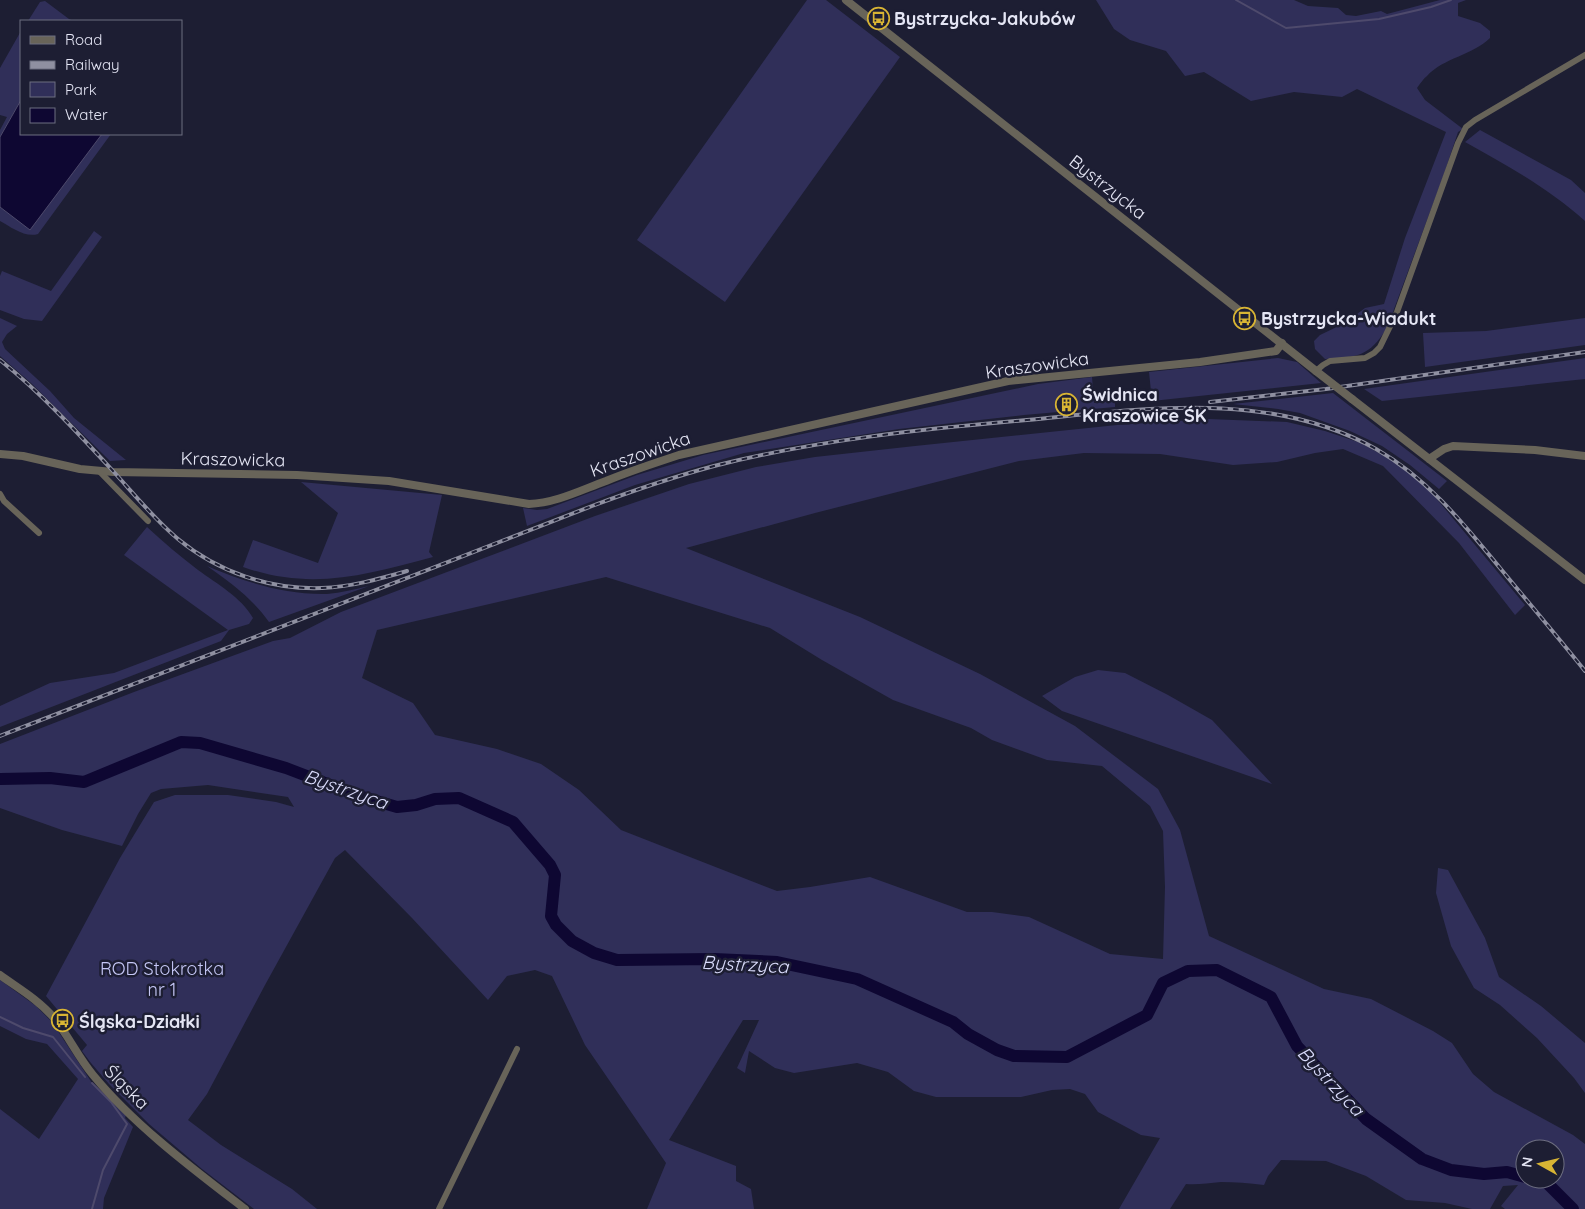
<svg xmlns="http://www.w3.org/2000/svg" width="1585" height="1209" viewBox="0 0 1585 1209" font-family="Quicksand,sans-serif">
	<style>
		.green { fill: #302f59; fill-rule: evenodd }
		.water { fill: #0e0732; stroke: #4e4a6c }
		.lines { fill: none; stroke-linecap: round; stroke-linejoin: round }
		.stream { stroke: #4e4a6c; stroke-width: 2 }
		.river { stroke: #0e0732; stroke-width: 12 }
		.minor { stroke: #686459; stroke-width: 6 }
		.tertiary { stroke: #686459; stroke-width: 8 }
		.rail-casing { stroke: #8f90a1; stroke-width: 4 }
		.rail { stroke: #1d1e33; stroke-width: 2; stroke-dasharray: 5.5; stroke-linecap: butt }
		.tertiary-bridge { stroke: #686459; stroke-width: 8 }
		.labels { text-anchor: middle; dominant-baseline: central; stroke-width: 5; stroke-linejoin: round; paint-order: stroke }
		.poi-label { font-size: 18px; font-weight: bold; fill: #e4e5f4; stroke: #1d1e33; text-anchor: start }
		.street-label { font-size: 18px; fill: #e4e5f4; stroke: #1d1e33 }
		.park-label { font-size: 18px; fill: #c5c7f6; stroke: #1d1e33 }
		.water-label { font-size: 19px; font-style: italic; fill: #d9dbfb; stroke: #1d1e33 }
	</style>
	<rect width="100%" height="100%" fill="#1d1e33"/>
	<path class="green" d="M 807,0 L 826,0 L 900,57 L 725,302 L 637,240 Z
		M 1096,0 L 1294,0 L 1308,6 L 1338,8 L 1346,15 L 1356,16 L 1381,11 L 1387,14 L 1440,0 L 1466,0 L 1458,3 L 1458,16 L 1480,23 L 1490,31 L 1490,38 C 1473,55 1443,58 1427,76 C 1423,79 1420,84 1417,88 L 1425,100 L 1463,129 L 1458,132 L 1443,177 L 1387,328 C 1369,357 1357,357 1325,359 L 1315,349 L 1314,341 L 1320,335 L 1345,323 L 1365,308 L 1384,304 L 1405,238 L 1446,132 L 1357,89 L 1342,97 L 1294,92 L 1251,101 L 1204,72 L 1185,76 L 1166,51 L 1130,40 L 1114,29 Z
		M 45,1 L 69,19 L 74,21 L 28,21 L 40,2 Z
		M 21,31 L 21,100 L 0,137 L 0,130 L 7,117 L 0,115 L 0,68 Z
		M 1480,130 L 1571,180 L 1585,193 L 1585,221 C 1548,188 1508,166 1465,142 Z
		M 102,134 L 111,134 L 38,234 C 25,238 11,227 0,221 L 0,207 L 30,229 Z
		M 94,231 L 102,237 L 42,321 L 24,319 L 0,310 L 0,276 L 2,271 L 51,291 Z
		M 0,318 L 17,326 L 7,334 L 2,342 L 5,349 L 50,391 L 74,418 L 126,460 L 110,461 L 31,383 L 0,356 Z
		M 1585,318 L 1585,345 L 1425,367 L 1423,333 L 1486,331 Z
		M 1278,358 L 1297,362 L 1321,383 L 1152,401 L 1149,372 Z
		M 1585,358 L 1585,379 L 1382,401 L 1364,389 Z
		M 1092,377 L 1094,403 L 1115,401 L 1115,407 L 1024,415 L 899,429 L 744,453 L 635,485 L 527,526 L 523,508 L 537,510 L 547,509 L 637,475 L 703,455 L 1038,384 Z
		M 1333,393 L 1447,481 L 1439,489 L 1410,465 L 1382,446 L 1350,431 L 1300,413 L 1278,409 L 1233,404 Z
		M 1208,419 L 1287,422 L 1325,431 L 1361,443 L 1391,460 L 1426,486 L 1525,605 L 1515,615 L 1459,543 L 1383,466 L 1343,449 L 1315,453 L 1277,462 L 1233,465 L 1160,454 L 1084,453 L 1019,461 L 815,513 L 686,548 L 860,617 L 980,674 L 1075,726 L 1158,789 L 1180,830 L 1209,936 L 1324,989 L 1371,999 L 1433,1031 L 1452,1043 L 1473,1074 L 1494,1092 L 1573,1135 L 1585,1144 L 1585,1209 L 1505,1209 L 1501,1206 L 1518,1185 L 1503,1186 L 1490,1209 L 1472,1209 L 1445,1203 L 1406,1200 L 1366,1176 L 1326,1161 L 1281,1160 L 1268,1176 L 1264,1185 C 1249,1183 1235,1182 1221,1182 C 1208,1183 1198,1185 1186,1184 L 1170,1209 L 1119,1209 L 1160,1138 L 1141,1135 L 1098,1112 L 1085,1094 L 1070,1089 L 1052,1090 L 1021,1097 L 936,1097 L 914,1091 L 888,1072 L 857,1063 L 794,1073 L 775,1068 L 749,1051 L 745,1073 L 737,1068 L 759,1020 L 743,1020 L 669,1140 L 736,1166 L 736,1181 L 751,1189 L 754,1209 L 647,1209 L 666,1163 L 585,1045 L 552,976 L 535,970 L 507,976 L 488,1000 L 412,918 L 345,850 L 335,858 L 265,985 L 207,1094 L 188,1120 L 221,1145 L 292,1189 L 317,1209 L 254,1209 L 202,1169 L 149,1124 L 109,1084 L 91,1063 L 82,1051 L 87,1045 L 46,996 L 120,858 L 154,802 L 175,795 L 228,795 L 276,802 L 294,807 L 288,797 L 208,785 L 161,789 L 151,793 L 138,814 L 122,846 L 62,830 L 0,808 L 0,744 L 134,692 L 273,641 L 290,638 L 341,612 L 595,516 L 689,484 L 756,467 L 815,457 L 915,446 L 1117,425 ZM 606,577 L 770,628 L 822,660 L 893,700 L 971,728 L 992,740 L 1047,760 L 1102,766 L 1150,806 L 1163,831 L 1165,887 L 1163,959 L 1110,954 L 1029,917 L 992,912 L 967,912 L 870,877 L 810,887 L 777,891 L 621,830 L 579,790 L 541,764 L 497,749 L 435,735 L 413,703 L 362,678 L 377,630 ZM 1525,1149 L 1555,1149 L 1555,1179 L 1525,1179 Z
		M 301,482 L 442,495 L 429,552 L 433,557 C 366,575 311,591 243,567 L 253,540 L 318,563 L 338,513 Z
		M 147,527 C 163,542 180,556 198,570 C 217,584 241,597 253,618 L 249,624 L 229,630 L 221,641 L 0,727 L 0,706 L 50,683 L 114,673 L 228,630 L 124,555 Z
		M 207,566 C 245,582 284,595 327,594 C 341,593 355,589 369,586 L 269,622 C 252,598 231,583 207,566 Z
		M 1098,670 L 1125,673 L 1168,695 L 1212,720 L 1272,784 L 1062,711 L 1042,696 L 1075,677 Z
		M 1438,868 L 1448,870 L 1485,938 L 1499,977 L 1541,1006 L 1585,1043 L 1585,1093 L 1574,1078 L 1537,1038 L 1500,1005 L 1474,988 L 1451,946 L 1436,893 Z
		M 0,980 L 36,1006 L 52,1022 L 92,1083 L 126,1115 L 125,1118 L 133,1127 L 104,1198 L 103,1209 L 0,1209 L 0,1109 L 39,1139 L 78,1079 L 47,1044 L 26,1039 L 0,1026 Z"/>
	<path class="water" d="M 21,100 L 21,134 L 102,134 L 30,230 L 0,207 L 0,137 Z"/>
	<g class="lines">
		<path class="stream" d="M 1236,0 L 1286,28 L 1379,19 L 1431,7 L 1451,0
			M 0,1017 L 23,1028 L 53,1037 L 85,1077
			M 92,1083 L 111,1102 L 127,1124 L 103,1170 L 92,1209"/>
		<path class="river" d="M 0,779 L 50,778 L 84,782 L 181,742 L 200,743 L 286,768 L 359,796 L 397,807 L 416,805 L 435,799 L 459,798 L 513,822 L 550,865 L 555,875 L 551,916 L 556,925 L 572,941 L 594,953 L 617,960 L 714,959 L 777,962 L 857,979 L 953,1022 L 968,1034 L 997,1050 L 1014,1056 L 1067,1057 L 1147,1015 L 1163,983 L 1188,971 L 1217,970 L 1271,997 L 1297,1046 L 1366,1119 L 1422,1159 L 1451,1170 L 1484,1174 L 1507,1172 L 1525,1177
			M 1536,1179 L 1545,1181 L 1573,1209"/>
		<path class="minor" d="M 1316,371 L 1323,365 L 1330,361 L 1365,358 L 1374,353 L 1380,347 L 1397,312 L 1458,143 L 1466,127 L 1475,120 L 1585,55
			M 99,471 L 148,521
			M 0,494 L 4,501 L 39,533
			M 439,1209 L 517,1049"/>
		<path class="tertiary" d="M 846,0 L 1316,371
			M 1352,399 L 1585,580
			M 0,454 L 23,456 L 80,469 L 113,472 L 297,475 L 389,481 L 529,504 C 556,503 581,490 606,481 C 630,471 655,463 679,455 L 1008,381 L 1200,362 L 1276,351 L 1282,343
			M 1429,459 L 1444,449 L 1453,446 L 1535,450 L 1585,456
			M 0,975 C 18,988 39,1000 54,1018 C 68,1035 78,1057 93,1075 C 134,1125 193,1169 245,1209"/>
		<defs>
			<path id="rail" d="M 0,360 C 41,393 77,432 113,471 C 134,494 154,519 178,539 C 218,572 270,590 322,588 C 351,587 379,579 407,571
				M 1210,402 L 1326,389 L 1585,352
				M 0,736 L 592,506 C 632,491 673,477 714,466 C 817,440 922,429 1027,420 C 1144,409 1269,389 1376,449 C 1427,478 1463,523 1500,568 C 1528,602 1557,636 1585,671"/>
		</defs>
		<use href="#rail" class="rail-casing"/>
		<use href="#rail" class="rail"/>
		<path class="tertiary-bridge" d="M 1316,371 L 1352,399"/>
	</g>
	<defs>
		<symbol id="bus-ring" viewBox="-11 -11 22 22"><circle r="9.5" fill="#1d1e33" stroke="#d8b434" stroke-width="1.5"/><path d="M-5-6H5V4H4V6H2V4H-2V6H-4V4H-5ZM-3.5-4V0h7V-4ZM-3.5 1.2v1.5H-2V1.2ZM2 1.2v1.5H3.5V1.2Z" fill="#d8b434"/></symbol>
		<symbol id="building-ring" viewBox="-11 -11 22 22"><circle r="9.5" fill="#1d1e33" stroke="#d8b434" stroke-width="1.5"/><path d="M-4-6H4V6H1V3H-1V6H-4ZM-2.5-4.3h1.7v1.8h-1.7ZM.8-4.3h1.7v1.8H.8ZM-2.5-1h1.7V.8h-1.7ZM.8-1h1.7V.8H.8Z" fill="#d8b434"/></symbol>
	</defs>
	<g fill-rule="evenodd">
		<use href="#bus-ring" x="866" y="6" width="25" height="25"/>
		<use href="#bus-ring" x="1232" y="306" width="25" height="25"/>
		<use href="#building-ring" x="1054" y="392" width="25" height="25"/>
		<use href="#bus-ring" x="50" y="1008" width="25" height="25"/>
	</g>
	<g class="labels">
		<g class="poi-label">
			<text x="894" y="18">Bystrzycka-Jakubów</text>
			<text x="1261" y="318">Bystrzycka-Wiadukt</text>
			<text x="1082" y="394">Świdnica<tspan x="1082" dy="21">Kraszowice ŚK</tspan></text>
			<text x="79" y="1021">Śląska-Działki</text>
		</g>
		<g class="street-label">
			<text transform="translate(1108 187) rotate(38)">Bystrzycka</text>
			<text transform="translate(1037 365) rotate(-8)">Kraszowicka</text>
			<text transform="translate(640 454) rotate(-19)">Kraszowicka</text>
			<text transform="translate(233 459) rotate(1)">Kraszowicka</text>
			<text transform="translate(127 1087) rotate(45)">Śląska</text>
		</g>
		<g class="park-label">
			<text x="162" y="968">ROD Stokrotka<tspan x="162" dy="21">nr 1</tspan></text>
		</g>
		<g class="water-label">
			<text transform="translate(346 789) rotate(19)">Bystrzyca</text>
			<text transform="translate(745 964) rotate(3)">Bystrzyca</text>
			<text transform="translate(1331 1081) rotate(47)">Bystrzyca</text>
		</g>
	</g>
	<rect x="20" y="20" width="162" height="115" fill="#1d1e33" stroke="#6d6e80"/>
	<rect x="30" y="36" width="25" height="8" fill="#686459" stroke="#6d6e80"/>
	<text x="65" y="45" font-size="15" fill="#e4e5f4">Road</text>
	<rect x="30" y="61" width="25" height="8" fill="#8f90a1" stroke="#6d6e80"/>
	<text x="65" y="70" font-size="15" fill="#e4e5f4">Railway</text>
	<rect x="30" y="82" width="25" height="15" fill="#302f59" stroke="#6d6e80"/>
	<text x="65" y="95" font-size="15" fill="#e4e5f4">Park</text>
	<rect x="30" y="108" width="25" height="15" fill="#0e0732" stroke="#6d6e80"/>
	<text x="65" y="120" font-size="15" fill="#e4e5f4">Water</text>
	<g transform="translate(1540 1164) rotate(278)"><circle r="24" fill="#1d1e33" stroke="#6d6e80"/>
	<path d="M0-4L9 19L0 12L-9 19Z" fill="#d8b434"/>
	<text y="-8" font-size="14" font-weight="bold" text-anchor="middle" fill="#e4e5f4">N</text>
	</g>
</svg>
